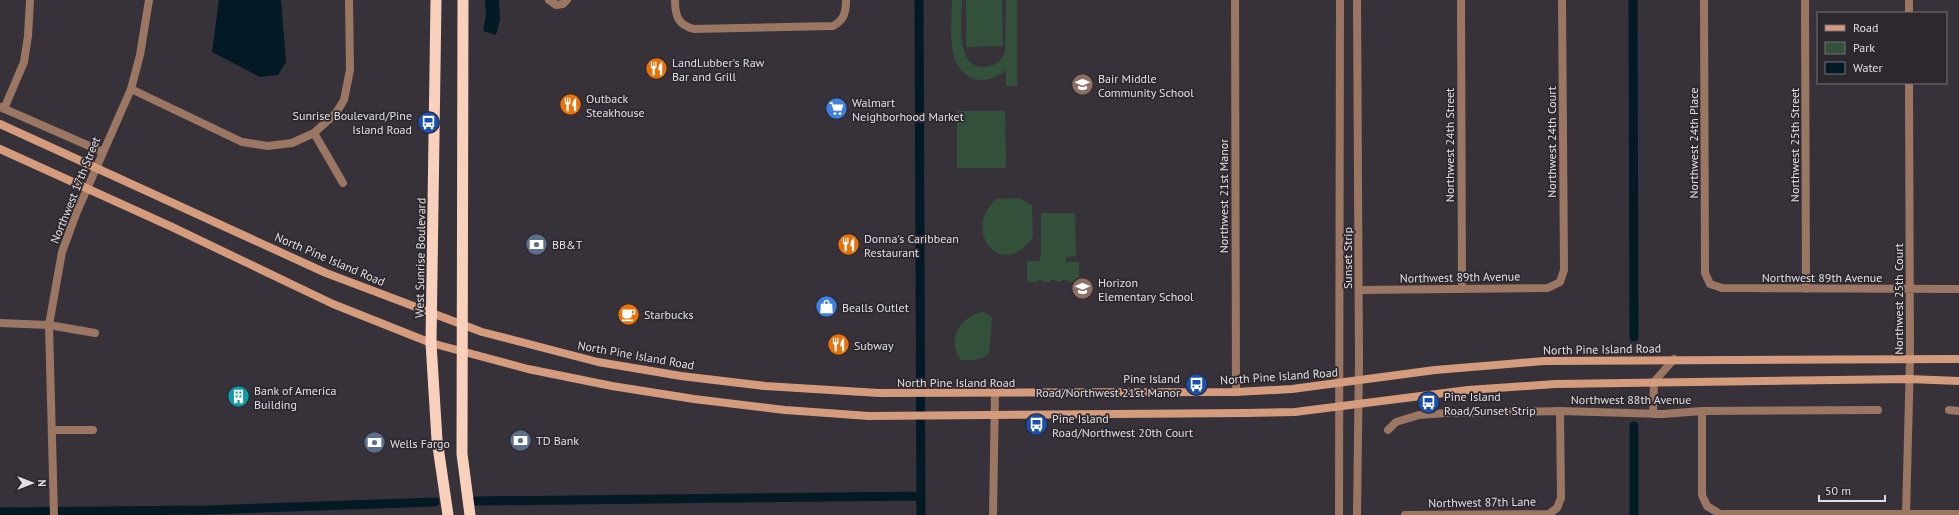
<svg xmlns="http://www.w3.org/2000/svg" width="1959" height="515" viewBox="0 0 1959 515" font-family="'PT Sans',sans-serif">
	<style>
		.green { fill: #33503b }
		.water { fill: #031a24 }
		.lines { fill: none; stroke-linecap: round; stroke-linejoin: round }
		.canal { stroke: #031a24; stroke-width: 9 }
		.minor { stroke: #9b7663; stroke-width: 8 }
		.tertiary { stroke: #9b7663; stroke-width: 8 }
		.secondary { stroke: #d59b7d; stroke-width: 8 }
		.trunk { stroke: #f8d0bc; stroke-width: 11 }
		.labels { text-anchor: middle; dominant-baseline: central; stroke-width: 3.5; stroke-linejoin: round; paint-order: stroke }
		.poi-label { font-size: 12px; fill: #e2dfe4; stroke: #2c282e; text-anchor: start }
		.street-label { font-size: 12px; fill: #e2dfe4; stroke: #2c282e }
	</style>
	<rect width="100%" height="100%" fill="#373239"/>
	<path class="green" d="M 952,0 L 962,0 C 962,18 955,67 983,67 C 993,67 1000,62 1005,53 L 1006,0 L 1017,0 L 1017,86 L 1006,86 L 1006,70 C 998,77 986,82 975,79 C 944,70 952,25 952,0 Z
		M 966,0 L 1002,0 L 1003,46 L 966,47 Z
		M 957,111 L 1005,111 L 1006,168 L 957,168 Z
		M 1020,198 L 1032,206 L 1033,237 C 1001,283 961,230 996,199 Z
		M 1041,213 L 1075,213 L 1076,256 L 1066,257 L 1066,262 L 1079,262 L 1079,278 L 1075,282 L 1068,282 L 1067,280 L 1062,280 L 1062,282 L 1051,280 L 1050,282 L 1043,282 L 1042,280 L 1037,280 L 1037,282 L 1029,282 L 1027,280 L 1027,261 L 1039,261 L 1041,256 Z
		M 982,312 L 987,314 L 992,318 L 989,354 C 980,360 972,361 961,360 C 946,340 959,318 982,312 Z"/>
	<path class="water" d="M 219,0 L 281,0 L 286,62 L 278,75 L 260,77 L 212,52 Z
		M 485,0 L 499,0 L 500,20 L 496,35 L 483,31 L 486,15 Z"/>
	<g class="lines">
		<path class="canal" d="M 919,0 L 921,515
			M 1633,0 L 1634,337
			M 1634,426 L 1634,515
			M 476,501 L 921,496
			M 0,512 L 205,510 L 435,502"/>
		<path class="minor" d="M 549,0 L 556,5 L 563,4 L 567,0
			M 675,0 C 675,16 678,25 694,29 L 833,26 C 844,20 846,13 846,0
			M 1235,0 L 1236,392
			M 1461,0 L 1462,289
			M 1704,0 L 1705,273 L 1710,284 L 1722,288 L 1959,289
			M 1805,0 L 1806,289
			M 1909,0 L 1909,13
			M 131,89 L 242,142 L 268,146 L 292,143 L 314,133 L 336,113 L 344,100 L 350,70 L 349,0
			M 0,107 L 103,152
			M 4,109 L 24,62 L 28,36 L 30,0
			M 314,133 L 343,183
			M 1359,290 L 1548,288 L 1560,282 L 1564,270 L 1562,0
			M 0,323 L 49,325 L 95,333
			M 1949,410 L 1959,411
			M 1702,411 L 1702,495 L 1707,506 L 1720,514 L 1959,514
			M 1653,414 L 1654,382 L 1674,359
			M 52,430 L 93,430
			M 1388,430 L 1396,422 L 1419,415 L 1446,413 L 1560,411 L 1663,414 L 1702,411 L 1878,410
			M 54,515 L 49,325 L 62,252 L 76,214 L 131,89 L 140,55 L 149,0
			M 993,515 L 995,394
			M 1405,515 L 1549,514 L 1557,508 L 1561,498 L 1560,411
			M 1906,515 L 1910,359 L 1909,83"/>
		<path class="tertiary" d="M 1357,0 L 1359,360 L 1357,515
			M 1339,515 L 1340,0"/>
		<path class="secondary" d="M 0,124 L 326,273 L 482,332 L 598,362 L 681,376 L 765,386 L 879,393 L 1236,392 L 1292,389 L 1435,370 L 1544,361 L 1959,359
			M 0,149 L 172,227 L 333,304 L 431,343 L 528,369 L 612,386 L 694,399 L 785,410 L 869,416 L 1245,413 L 1295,412 L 1468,390 L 1555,384 L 1909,379 L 1959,381"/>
		<path class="trunk" d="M 436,0 L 431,343 L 437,440 L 448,515
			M 463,0 L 462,454 L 470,515"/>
	</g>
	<defs>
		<symbol id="restaurant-disc" viewBox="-11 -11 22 22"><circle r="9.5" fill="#e8710a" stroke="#2c282e"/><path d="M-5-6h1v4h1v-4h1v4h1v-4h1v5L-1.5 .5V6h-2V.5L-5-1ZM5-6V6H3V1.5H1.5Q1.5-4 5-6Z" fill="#fff"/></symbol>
		<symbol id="school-disc" viewBox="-11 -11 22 22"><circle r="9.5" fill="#8d6e63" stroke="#2c282e"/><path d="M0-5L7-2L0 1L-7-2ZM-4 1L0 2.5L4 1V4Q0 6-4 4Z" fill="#fff"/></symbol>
		<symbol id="supermarket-disc" viewBox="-11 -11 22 22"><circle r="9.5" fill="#3f7fe0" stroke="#2c282e"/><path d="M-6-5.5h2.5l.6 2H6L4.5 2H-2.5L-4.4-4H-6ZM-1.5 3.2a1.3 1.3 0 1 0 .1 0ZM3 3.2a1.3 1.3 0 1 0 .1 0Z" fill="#fff"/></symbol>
		<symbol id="bus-disc" viewBox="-11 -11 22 22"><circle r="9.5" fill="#1a4fb4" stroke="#2c282e"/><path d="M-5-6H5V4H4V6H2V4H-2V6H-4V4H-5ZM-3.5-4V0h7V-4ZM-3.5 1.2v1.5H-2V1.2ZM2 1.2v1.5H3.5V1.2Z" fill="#fff"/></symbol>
		<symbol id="bank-disc" viewBox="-11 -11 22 22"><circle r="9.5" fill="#5c6f8a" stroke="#2c282e"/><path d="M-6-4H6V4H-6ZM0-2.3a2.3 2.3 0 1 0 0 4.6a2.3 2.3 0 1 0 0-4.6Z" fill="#fff"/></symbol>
		<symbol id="shop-disc" viewBox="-11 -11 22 22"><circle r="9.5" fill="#3f7fe0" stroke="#2c282e"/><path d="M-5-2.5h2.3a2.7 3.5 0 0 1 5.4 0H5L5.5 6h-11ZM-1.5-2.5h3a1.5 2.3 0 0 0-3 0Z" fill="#fff"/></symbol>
		<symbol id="cafe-disc" viewBox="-11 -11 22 22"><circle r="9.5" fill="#e8710a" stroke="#2c282e"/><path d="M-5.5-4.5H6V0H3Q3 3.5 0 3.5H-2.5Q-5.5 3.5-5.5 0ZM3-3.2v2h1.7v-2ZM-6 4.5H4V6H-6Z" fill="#fff"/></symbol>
		<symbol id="building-disc" viewBox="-11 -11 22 22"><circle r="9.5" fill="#0f9aa8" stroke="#2c282e"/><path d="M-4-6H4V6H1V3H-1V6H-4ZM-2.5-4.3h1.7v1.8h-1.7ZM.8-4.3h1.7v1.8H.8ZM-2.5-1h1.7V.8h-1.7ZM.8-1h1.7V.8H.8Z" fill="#fff"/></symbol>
	</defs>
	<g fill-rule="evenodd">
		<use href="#restaurant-disc" x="644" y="56" width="25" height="25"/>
		<use href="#school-disc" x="1070" y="72" width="25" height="25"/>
		<use href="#restaurant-disc" x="558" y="92" width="25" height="25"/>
		<use href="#supermarket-disc" x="824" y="96" width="25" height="25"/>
		<use href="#bus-disc" x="416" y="110" width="25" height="25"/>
		<use href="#bank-disc" x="524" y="232" width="25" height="25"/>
		<use href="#restaurant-disc" x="836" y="232" width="25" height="25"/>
		<use href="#school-disc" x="1070" y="276" width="25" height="25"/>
		<use href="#shop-disc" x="814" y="294" width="25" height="25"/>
		<use href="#cafe-disc" x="616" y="302" width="25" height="25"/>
		<use href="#restaurant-disc" x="826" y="332" width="25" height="25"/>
		<use href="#bus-disc" x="1184" y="372" width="25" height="25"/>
		<use href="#building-disc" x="226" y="384" width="25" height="25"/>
		<use href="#bus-disc" x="1416" y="390" width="25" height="25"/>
		<use href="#bus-disc" x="1024" y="412" width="25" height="25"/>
		<use href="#bank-disc" x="508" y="428" width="25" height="25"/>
		<use href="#bank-disc" x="362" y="430" width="25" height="25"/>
	</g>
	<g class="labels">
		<g class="poi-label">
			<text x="672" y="62">LandLubber's Raw<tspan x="672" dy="14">Bar and Grill</tspan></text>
			<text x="1098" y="78">Bair Middle<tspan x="1098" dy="14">Community School</tspan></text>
			<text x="586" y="98">Outback<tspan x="586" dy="14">Steakhouse</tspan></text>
			<text x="852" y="102">Walmart<tspan x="852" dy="14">Neighborhood Market</tspan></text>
			<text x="412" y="115" text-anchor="end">Sunrise Boulevard/Pine<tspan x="412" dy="14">Island Road</tspan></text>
			<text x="864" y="238">Donna's Caribbean<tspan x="864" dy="14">Restaurant</tspan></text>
			<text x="552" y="244">BB&amp;T</text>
			<text x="1098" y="282">Horizon<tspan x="1098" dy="14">Elementary School</tspan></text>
			<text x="842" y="307">Bealls Outlet</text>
			<text x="644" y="314">Starbucks</text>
			<text x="854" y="345">Subway</text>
			<text x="1180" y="378" text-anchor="end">Pine Island<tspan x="1180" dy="14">Road/Northwest 21st Manor</tspan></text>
			<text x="254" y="390">Bank of America<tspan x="254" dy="14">Building</tspan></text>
			<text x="1444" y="396">Pine Island<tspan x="1444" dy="14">Road/Sunset Strip</tspan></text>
			<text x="1052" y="418">Pine Island<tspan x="1052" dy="14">Road/Northwest 20th Court</tspan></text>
			<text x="536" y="440">TD Bank</text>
			<text x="390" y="443">Wells Fargo</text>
		</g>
		<g class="street-label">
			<text transform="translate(1551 142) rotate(-90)">Northwest 24th Court</text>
			<text transform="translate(1693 143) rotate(-90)">Northwest 24th Place</text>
			<text transform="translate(1449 145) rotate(-90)">Northwest 24th Street</text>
			<text transform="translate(1794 145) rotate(-90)">Northwest 25th Street</text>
			<text transform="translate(75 190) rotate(-68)">Northwest 17th Street</text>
			<text transform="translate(1223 196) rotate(-90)">Northwest 21st Manor</text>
			<text transform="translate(420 258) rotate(-89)">West Sunrise Boulevard</text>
			<text transform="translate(1347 258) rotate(-90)">Sunset Strip</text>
			<text transform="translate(330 259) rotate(23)">North Pine Island Road</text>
			<text transform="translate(1460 277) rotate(-1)">Northwest 89th Avenue</text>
			<text x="1822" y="277">Northwest 89th Avenue</text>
			<text transform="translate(1898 299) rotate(-90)">Northwest 25th Court</text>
			<text transform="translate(1602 349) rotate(-1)">North Pine Island Road</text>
			<text transform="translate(636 355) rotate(10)">North Pine Island Road</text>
			<text transform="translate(1279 376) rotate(-4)">North Pine Island Road</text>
			<text x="956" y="382">North Pine Island Road</text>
			<text x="1631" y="399">Northwest 88th Avenue</text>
			<text transform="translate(1482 502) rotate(-1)">Northwest 87th Lane</text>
		</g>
	</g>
	<rect x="1817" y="12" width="130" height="72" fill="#2c282e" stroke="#757177"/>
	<rect x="1825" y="25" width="20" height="6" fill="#d59b7d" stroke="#757177"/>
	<text x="1853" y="32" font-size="12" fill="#e2dfe4">Road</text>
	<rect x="1825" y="42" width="20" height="12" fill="#33503b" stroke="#757177"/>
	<text x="1853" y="52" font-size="12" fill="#e2dfe4">Park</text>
	<rect x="1825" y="62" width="20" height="12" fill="#031a24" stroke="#757177"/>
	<text x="1853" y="72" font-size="12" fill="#e2dfe4">Water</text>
	<g transform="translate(32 483) rotate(90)" stroke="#2c282e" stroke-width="3" paint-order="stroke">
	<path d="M0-3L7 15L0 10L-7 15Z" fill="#e2dfe4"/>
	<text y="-6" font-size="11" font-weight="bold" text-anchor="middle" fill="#e2dfe4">N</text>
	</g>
	<path d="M1819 495v6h66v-6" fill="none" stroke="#e2dfe4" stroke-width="2"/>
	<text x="1825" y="495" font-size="12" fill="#e2dfe4" stroke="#2c282e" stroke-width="3" paint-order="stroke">50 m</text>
</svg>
